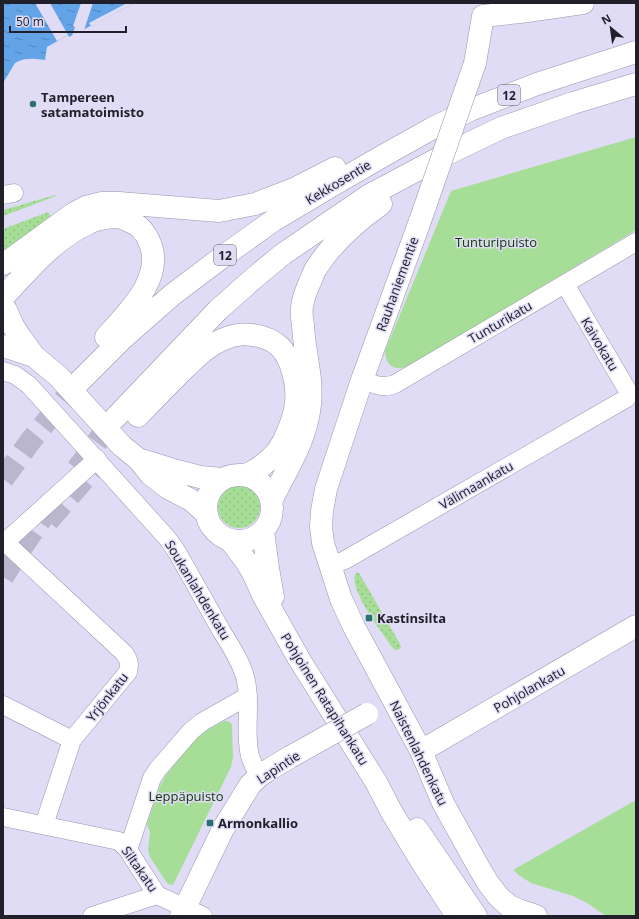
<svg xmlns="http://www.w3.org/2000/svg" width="639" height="919" viewBox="0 0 639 919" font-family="'Open Sans',sans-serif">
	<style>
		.grass { fill: url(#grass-dots) }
		.park { fill: #a7de97 }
		.water { fill: url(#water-ripples) }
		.pier { fill: #e0dcf6 }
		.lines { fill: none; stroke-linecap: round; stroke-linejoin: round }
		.highway-tunnel { stroke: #bab6cd; stroke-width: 22; stroke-dasharray: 22 11; stroke-linecap: butt }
		.minor-casing { stroke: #9895ad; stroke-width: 19 }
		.major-casing { stroke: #9895ad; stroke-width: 23 }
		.highway-casing { stroke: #9895ad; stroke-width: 23 }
		.minor { stroke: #fff; stroke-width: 18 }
		.major { stroke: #fff; stroke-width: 22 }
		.highway { stroke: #fff; stroke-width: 22 }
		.major-bridge-casing { stroke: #9895ad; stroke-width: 23; stroke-linecap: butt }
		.major-bridge { stroke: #fff; stroke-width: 22 }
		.poi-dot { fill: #277171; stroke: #e0dcf6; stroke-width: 1.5 }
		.labels { text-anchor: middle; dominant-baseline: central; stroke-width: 3; stroke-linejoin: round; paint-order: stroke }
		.shield { fill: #e0dcf6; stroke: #5a5867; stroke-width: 1 }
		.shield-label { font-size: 12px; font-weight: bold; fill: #21202a }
		.poi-label { font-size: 13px; font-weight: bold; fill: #21202a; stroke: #e0dcf6; text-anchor: start }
		.street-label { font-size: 13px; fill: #21202a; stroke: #e0dcf6 }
		.park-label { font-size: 13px; fill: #0e3400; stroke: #e0dcf6 }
	</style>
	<defs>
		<pattern id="grass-dots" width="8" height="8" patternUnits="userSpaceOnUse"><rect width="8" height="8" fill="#a7de97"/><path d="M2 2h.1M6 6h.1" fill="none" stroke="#8fbe82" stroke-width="1.8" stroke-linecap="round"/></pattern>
		<pattern id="water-ripples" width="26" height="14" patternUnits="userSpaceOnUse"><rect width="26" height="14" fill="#62a4e7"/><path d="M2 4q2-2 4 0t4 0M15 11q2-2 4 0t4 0" fill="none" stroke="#5085bb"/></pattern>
	</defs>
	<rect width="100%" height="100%" fill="#e0dcf6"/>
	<path class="grass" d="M 55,195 L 56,196 L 3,216 L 3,210 Z
		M 48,212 L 52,218 L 3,252 L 3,229 Z
		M218 507a21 21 0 1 1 42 0a21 21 0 1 1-42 0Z
		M 356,573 L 359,573 L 399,642 L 401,647 L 400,649 L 397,650 L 395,650 L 391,646 C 382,632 347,588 356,573 Z"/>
	<path class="park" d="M 636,137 L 636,230 L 412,365 C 397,371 386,369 385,351 L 451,191 Z
		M 224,721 C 228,721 230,721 232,725 L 233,758 L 231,767 L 174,883 L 172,885 L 168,884 L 165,880 L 150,857 L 148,850 L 150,833 L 147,824 L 160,786 L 166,775 L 197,737 L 204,732 Z
		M 636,800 L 636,916 L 606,916 L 587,903 L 573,896 L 531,883 L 520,876 L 513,870 Z"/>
	<path class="water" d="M 3,3 L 135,3 L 69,37 L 68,35 L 47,47 L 45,60 C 35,59 25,57 15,63 L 3,83 Z"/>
	<path class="pier" d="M 35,3 L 50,3 L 68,35 L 57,41 Z
		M 81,3 L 93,3 L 84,30 L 72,36 L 75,27 L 73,26 Z
		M 127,3 L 135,3 L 91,26 L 89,23 Z"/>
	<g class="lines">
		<path class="highway-tunnel" d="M 77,469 L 115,418
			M 3,479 L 32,439 L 80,381
			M 48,521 L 69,497 L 92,470
			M 3,577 L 16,556 L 53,502"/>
		<defs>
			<path id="minor" d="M 3,195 L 14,193
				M 3,371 L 15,375 L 29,385 L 167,538 L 177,552 C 192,579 207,605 222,632 C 231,646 243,665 246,681 C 251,704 245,728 249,751 C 250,760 255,768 259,776
				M 362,380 C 374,384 382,389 395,384 L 636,242
				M 5,542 L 124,653 C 129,660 130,663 128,672 L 72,740 L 44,825
				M 3,544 L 97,459
				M 330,566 L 345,560 L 627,398 L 628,391 L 565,284
				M 3,705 L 72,740
				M 3,817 L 119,841 L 128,850 L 157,895 L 203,916
				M 128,850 L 152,778 L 158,769 L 191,731 L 202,722 L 248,696
				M 92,916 L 157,895"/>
			<path id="major" d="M 475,63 L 483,16 L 520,12 L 583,3
				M 420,221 L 362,380 L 326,489 L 322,511 L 321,527 L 323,543 L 341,599 L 354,627 L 421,751 L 443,803 L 478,866 L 488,883 L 498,896 L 509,906 L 521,911 L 536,916
				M 6,310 L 13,326 L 21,338 L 34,356 L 58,376 L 122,446 L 138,459 L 150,474 L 168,488 L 191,500 L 207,514
				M 3,346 L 34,356
				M 138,459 L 177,471 L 200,477 L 222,479
				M206 508a33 33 0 1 1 66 0a33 33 0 1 1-66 0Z
				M 263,531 L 268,568 L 273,597
				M 230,540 L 246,561 L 254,575 L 263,595 L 299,659 L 376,782 L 391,811 L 423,864 L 457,916
				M 421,751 L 636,626
				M 417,829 L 476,916
				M 181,916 L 223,829 L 250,785 L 259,776 L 270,769 L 290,757"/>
			<path id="highway" d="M 3,264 L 10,260 L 73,214 L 86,207 L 102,203 L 119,203 L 219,211 L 255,204 L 294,189 L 335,168
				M 6,294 C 30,269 56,237 89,223 C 97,219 113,216 122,218 C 125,219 129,221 133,223 C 140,226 146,234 149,241 C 166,277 127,313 106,337
				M 80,381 L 122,339 L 172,295 L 225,255 L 274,220 L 336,183 L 388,153 L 431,129 L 470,110 L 537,84 L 636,52
				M 138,416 C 153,400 169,384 185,368 C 197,357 208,345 224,339 C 237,333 248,333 262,337 C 269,339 275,342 280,347 C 292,359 298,386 296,402 C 295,416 289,430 283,442 C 281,445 279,449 277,452 C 267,463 258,470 245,475
				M 115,418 L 218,310 L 254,278 L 283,254 L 368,196 L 445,155 L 501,128 L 573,103 L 636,84
				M 272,499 C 287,469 307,439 310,404 C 313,377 304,352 303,325 C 302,320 301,313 302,307 C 303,299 306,291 309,284 C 312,279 313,272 317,267 C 333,242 357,221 381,204"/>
		</defs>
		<use href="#minor" class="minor-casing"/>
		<use href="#major" class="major-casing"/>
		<use href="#highway" class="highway-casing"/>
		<use href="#minor" class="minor"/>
		<use href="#major" class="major"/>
		<use href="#highway" class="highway"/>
		<defs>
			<path id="major-bridge" d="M 420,221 L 475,63
				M 290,757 L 367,714"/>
		</defs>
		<use href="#major-bridge" class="major-bridge-casing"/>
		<use href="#major-bridge" class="major-bridge"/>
	</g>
	<g class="poi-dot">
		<circle cx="33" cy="104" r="4"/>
		<rect x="365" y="614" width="8" height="8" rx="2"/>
		<rect x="206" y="819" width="8" height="8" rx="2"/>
	</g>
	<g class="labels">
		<g class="shield">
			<rect x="498" y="85" width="22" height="20" rx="3"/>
			<rect x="214" y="245" width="22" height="20" rx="3"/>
		</g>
		<g class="shield-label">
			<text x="509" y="95">12</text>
			<text x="225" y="255">12</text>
		</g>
		<g class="poi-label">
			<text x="41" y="97">Tampereen<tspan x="41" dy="15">satamatoimisto</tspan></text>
			<text x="377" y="618">Kastinsilta</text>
			<text x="218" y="823">Armonkallio</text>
		</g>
		<g class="street-label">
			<text transform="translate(338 182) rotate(-31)">Kekkosentie</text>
			<text transform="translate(397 284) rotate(-70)">Rauhaniementie</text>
			<text transform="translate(500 322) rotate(-30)">Tunturikatu</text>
			<text transform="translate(600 344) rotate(59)">Kaivokatu</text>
			<text transform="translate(476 485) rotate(-30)">Välimaankatu</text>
			<text transform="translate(198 590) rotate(59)">Soukanlahdenkatu</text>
			<text transform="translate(529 689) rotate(-30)">Pohjolankatu</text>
			<text transform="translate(107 697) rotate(-52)">Yrjönkatu</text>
			<text transform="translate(325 699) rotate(58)">Pohjoinen Ratapihankatu</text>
			<text transform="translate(419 753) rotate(64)">Naistenlahdenkatu</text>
			<text transform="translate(278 767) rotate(-33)">Lapintie</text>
			<text transform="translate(140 869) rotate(55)">Siltakatu</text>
		</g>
		<g class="park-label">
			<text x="496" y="242">Tunturipuisto</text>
			<text x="186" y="796">Leppäpuisto</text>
		</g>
	</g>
	<rect width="639" height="919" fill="none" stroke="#21202a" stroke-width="8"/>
	<g transform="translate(611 28) rotate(331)" stroke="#e0dcf6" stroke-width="3" paint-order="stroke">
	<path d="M0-3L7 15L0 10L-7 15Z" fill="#21202a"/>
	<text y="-6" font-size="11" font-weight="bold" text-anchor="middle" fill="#21202a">N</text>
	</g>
	<path d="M10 26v6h116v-6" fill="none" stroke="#21202a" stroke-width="2"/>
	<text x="16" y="26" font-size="12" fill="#21202a" stroke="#e0dcf6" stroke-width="3" paint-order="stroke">50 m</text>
</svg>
